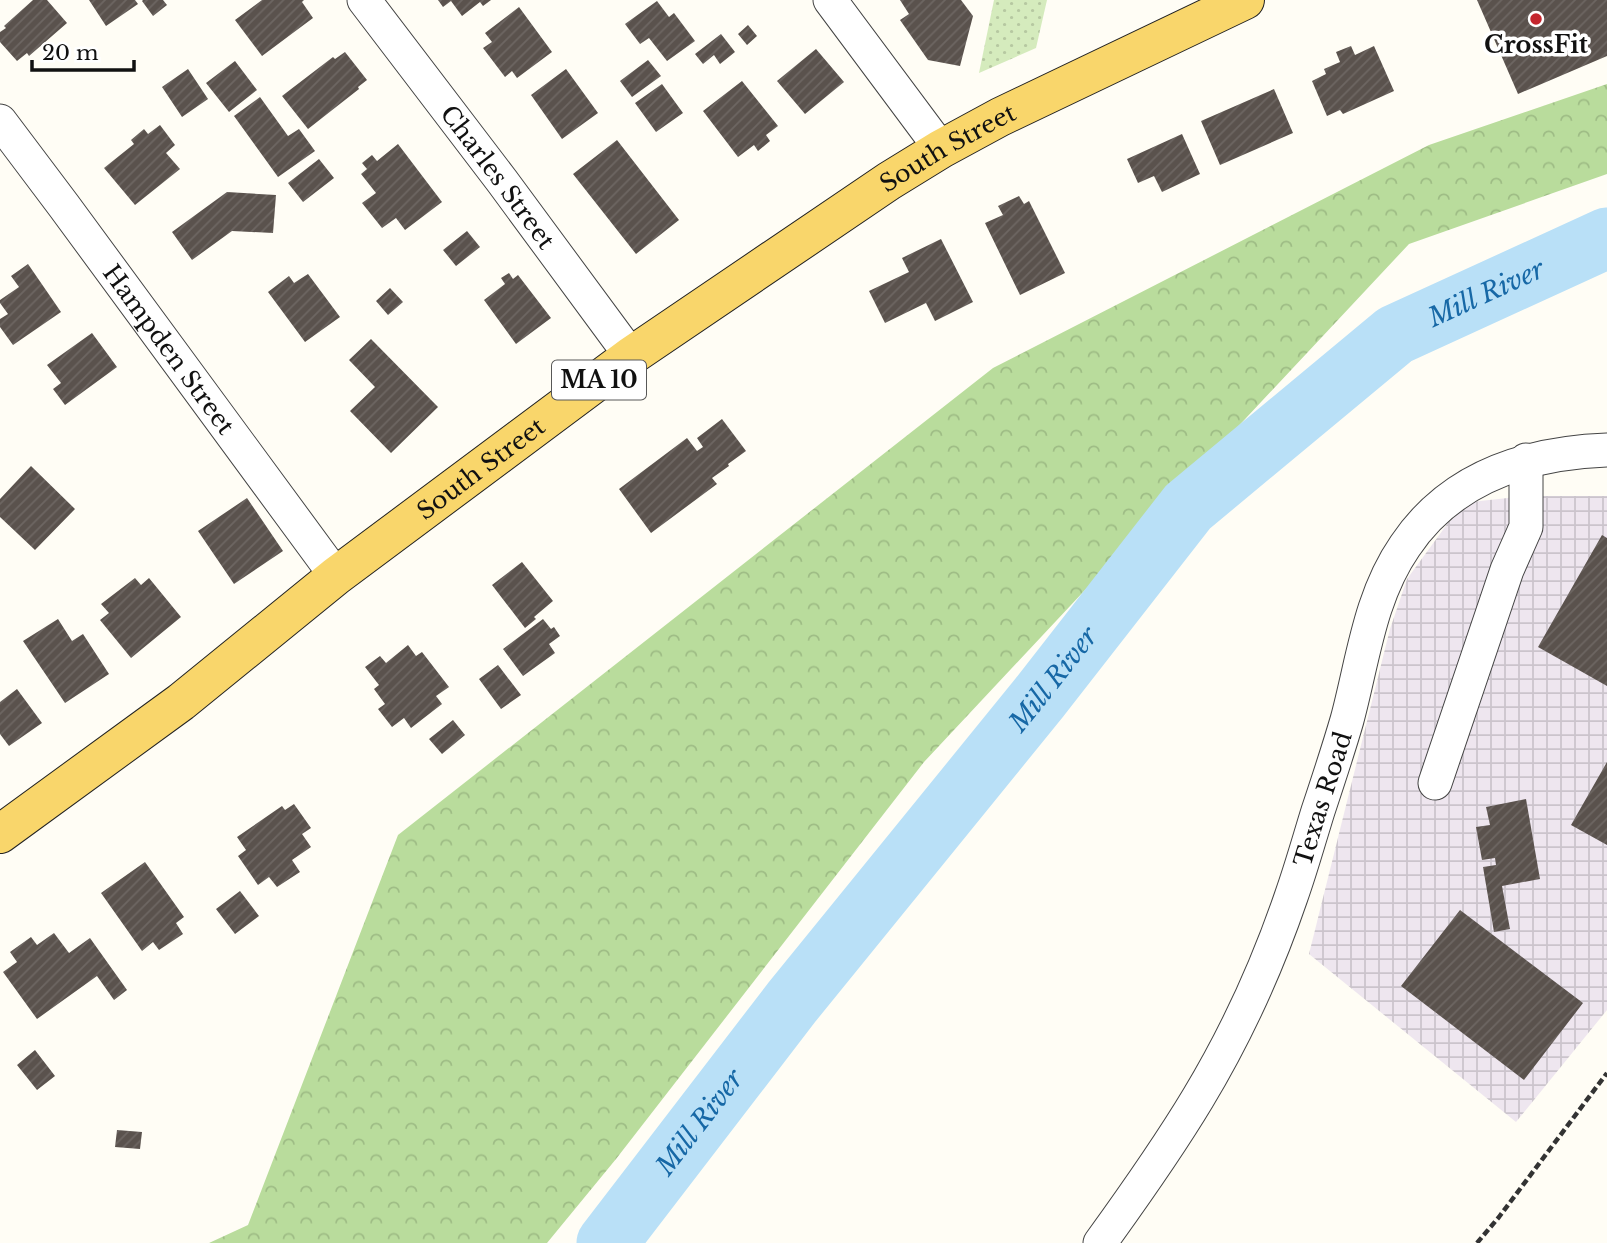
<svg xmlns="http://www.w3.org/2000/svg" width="1607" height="1243" viewBox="0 0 1607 1243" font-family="'Libre Baskerville',serif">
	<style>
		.industrial { fill: url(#industrial-grid) }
		.forest { fill: url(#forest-crowns) }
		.park { fill: url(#park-dots) }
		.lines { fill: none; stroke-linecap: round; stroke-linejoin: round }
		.river { stroke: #b9e0f7; stroke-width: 61 }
		.building { fill: url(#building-hatch) }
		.minor-casing { stroke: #444; stroke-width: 35 }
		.major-casing { stroke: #222; stroke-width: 40 }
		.path { stroke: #333; stroke-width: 4.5; stroke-dasharray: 7 3.5; stroke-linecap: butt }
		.minor { stroke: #fff; stroke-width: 33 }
		.major { stroke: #f9d66b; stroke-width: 38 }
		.poi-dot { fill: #c4262e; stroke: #fff; stroke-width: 2.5 }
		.labels { text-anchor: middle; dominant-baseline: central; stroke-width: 7; stroke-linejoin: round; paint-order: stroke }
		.shield { fill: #fff; stroke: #585858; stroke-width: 2 }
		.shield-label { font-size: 23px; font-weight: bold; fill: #111 }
		.poi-label { font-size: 24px; font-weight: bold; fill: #111; stroke: #fff }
		.street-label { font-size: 24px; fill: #111; stroke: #fff }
		.water-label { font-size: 26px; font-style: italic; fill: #1768a6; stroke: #fff }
	</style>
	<defs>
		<pattern id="industrial-grid" width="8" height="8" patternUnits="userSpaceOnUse" patternTransform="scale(1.75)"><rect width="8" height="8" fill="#eee6ef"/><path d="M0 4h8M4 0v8" fill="none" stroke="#cbc4cc"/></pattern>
		<pattern id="forest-crowns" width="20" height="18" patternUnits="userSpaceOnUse" patternTransform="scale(1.75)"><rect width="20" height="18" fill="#b9dc9c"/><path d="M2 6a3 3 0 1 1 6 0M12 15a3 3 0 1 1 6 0" fill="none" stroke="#9ebc85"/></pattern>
		<pattern id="park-dots" width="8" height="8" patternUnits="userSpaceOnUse" patternTransform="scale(1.75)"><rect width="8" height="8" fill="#d5ebbd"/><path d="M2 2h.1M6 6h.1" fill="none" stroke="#b6c8a1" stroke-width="1.8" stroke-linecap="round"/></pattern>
		<pattern id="building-hatch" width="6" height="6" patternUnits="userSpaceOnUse" patternTransform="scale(1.75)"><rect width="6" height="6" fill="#5a524d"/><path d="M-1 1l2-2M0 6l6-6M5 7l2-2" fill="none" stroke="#6d6662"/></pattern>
	</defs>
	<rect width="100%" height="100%" fill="#fffdf5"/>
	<path class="industrial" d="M 1527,496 L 1607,496 L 1607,1010 L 1516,1122 L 1309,954 L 1390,629 L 1407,579 L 1448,523 L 1471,502 Z"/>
	<path class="forest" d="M 1607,84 L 1607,174 L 1409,244 L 924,762 L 616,1159 L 547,1243 L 209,1243 L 248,1225 L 398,835 L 993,368 L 1429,145 Z"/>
	<path class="park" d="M 994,0 L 1047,0 L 1036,48 L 979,73 Z"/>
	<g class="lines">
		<path class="river" id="s1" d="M 607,1243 L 792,1002 L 1039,698 L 1188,507 L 1395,335 L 1607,238"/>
	</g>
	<path class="building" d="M 33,0 L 47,0 L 67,23 L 29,56 L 27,53 L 17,61 L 0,42 L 0,32 L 6,28 L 4,26 Z
		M 89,0 L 135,0 L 138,4 L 106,26 Z
		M 143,0 L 163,0 L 167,5 L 153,16 L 142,1 Z
		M 262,0 L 304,0 L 302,2 L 313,18 L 262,56 L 235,20 Z
		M 438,0 L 491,0 L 483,6 L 480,2 L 462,16 L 451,1 L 443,7 Z
		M 900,0 L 961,0 L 973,16 L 960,66 L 928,60 L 900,20 L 909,14 Z
		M 1477,0 L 1607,0 L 1607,56 L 1518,94 Z
		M 657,1 L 669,17 L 674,13 L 695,41 L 667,61 L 649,38 L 640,44 L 625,24 Z
		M 519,7 L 552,52 L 517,78 L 512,71 L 505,77 L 483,48 L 492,42 L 485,33 Z
		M 748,25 L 757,36 L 747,45 L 738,34 Z
		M 721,34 L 735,52 L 720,64 L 714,55 L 703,64 L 695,54 Z
		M 1351,46 L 1355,55 L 1374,46 L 1394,91 L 1343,114 L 1340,110 L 1327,116 L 1312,81 L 1326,74 L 1324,69 L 1340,62 L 1336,52 Z
		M 816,49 L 844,82 L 805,114 L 777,81 Z
		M 345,52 L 367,80 L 358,87 L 359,89 L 308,129 L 282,96 L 333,57 L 335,59 Z
		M 648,60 L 661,76 L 632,97 L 620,81 Z
		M 235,61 L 257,90 L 229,112 L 206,83 Z
		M 188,69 L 208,99 L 182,117 L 162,87 Z
		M 566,69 L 598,113 L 562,139 L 531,95 Z
		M 742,81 L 778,126 L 766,135 L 770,141 L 758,151 L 754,145 L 738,157 L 703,111 Z
		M 662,84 L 683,113 L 656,132 L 635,103 Z
		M 1274,89 L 1293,133 L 1220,165 L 1201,121 Z
		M 260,97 L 288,136 L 299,129 L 315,151 L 278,177 L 234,116 Z
		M 160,125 L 175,145 L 166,153 L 180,169 L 135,205 L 104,168 L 134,144 L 131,140 L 144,129 L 148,134 Z
		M 1182,134 L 1200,174 L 1162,192 L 1154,176 L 1138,183 L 1127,159 Z
		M 617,140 L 679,220 L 636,254 L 573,174 Z
		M 398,144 L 442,202 L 405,230 L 396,218 L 382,228 L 362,203 L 376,193 L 361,174 L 367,169 L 362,163 L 372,155 L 377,161 Z
		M 319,159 L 334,178 L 303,202 L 288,183 Z
		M 227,192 L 276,195 L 273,233 L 232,231 L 192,260 L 172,232 Z
		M 1019,196 L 1024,204 L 1029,201 L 1065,273 L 1020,295 L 985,223 L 1003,215 L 998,206 Z
		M 467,231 L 480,247 L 456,266 L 443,250 Z
		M 941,239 L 973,302 L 935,321 L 926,303 L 885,323 L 869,291 L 909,272 L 902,258 Z
		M 28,264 L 61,312 L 13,345 L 0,327 L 0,319 L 8,314 L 0,303 L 0,300 L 19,287 L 11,276 Z
		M 509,273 L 513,279 L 518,275 L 551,318 L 516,344 L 484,300 L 505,284 L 501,278 Z
		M 308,274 L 340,317 L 305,342 L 268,292 L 289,276 L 294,283 Z
		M 390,288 L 403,302 L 388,315 L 376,301 Z
		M 92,333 L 117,367 L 65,405 L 53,389 L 61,383 L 47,365 Z
		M 371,339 L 438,407 L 391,453 L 350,411 L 375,387 L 349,360 Z
		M 722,419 L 746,451 L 728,464 L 729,466 L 712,478 L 717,484 L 651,533 L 619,489 L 687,438 L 697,451 L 703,447 L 697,438 Z
		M 31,466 L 75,509 L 35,550 L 0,517 L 0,499 Z
		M 247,498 L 283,551 L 234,584 L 198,531 Z
		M 1602,535 L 1607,538 L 1607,686 L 1538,647 Z
		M 522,562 L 553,601 L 534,617 L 536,619 L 525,628 L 492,585 Z
		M 135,578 L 141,585 L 149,578 L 181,617 L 131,658 L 100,620 L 109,613 L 101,604 Z
		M 58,619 L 72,641 L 83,634 L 109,674 L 65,703 L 23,641 Z
		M 543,619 L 551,629 L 554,627 L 560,636 L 549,644 L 555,653 L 523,676 L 503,649 Z
		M 408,645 L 416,656 L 422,652 L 449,687 L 436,696 L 442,704 L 411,728 L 404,718 L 392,727 L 378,709 L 385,704 L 374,689 L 379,685 L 365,667 L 380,656 L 386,663 Z
		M 498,665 L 521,695 L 501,709 L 479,679 Z
		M 17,689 L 42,723 L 9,746 L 0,734 L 0,702 Z
		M 453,720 L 465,735 L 442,754 L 429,739 Z
		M 1607,762 L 1607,845 L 1571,825 Z
		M 1526,799 L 1540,879 L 1502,886 L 1510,929 L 1494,932 L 1483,867 L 1496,865 L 1495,858 L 1482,860 L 1476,827 L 1490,825 L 1486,807 Z
		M 294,804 L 311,828 L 302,834 L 311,847 L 292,860 L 300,872 L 277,887 L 269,877 L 258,885 L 238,856 L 246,850 L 237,837 L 282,806 L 285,810 Z
		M 145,862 L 184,917 L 176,923 L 183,934 L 159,950 L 153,942 L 142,951 L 101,893 Z
		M 240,891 L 259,916 L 235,934 L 216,909 Z
		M 1460,910 L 1583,1003 L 1524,1080 L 1401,986 Z
		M 54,933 L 69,953 L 90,938 L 127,990 L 114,1000 L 97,976 L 37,1019 L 3,972 L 17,962 L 10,952 L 31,937 L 37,945 Z
		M 35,1050 L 55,1076 L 37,1090 L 17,1065 Z
		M 117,1130 L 142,1132 L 140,1149 L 115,1147 Z"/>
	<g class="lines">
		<defs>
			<g id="minor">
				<path id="s2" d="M 364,0 L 502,181 L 631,356"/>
				<path d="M 830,0 L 941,149"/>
				<path id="s3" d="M 0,121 L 64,206 L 336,576"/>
				<path d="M 1435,783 L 1507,570 L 1526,527 L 1526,460"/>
				<path id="s4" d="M 1100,1243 C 1134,1196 1168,1148 1198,1098 C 1236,1035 1267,967 1291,897 C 1301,869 1309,840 1318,811 C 1328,781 1338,751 1347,720 C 1363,661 1369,598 1405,546 C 1451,477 1528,453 1607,450"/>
			</g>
			<g id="major">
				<path id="s5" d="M 0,834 L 181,702 L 336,576 L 631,356 L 889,181 L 941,149 L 1000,117 L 1245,0"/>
			</g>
		</defs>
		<use href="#minor" class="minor-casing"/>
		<use href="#major" class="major-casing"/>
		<path class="path" d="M 1477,1243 L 1499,1217 L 1607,1073"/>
		<use href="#minor" class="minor"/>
		<use href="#major" class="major"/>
	</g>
	<circle class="poi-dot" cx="1536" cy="19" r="7"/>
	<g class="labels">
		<rect class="shield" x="552" y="360.5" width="94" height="39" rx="5"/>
		<g class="shield-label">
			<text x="599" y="380">MA 10</text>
		</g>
		<g class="poi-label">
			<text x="1536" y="44">CrossFit</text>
		</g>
		<g class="street-label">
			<text stroke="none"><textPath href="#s5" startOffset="1171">South Street</textPath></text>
			<text stroke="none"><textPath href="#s2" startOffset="222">Charles Street</textPath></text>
			<text stroke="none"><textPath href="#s3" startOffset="284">Hampden Street</textPath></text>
			<text stroke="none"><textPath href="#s5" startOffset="604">South Street</textPath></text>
			<text stroke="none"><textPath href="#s4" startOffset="500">Texas Road</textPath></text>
		</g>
		<g class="water-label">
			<text stroke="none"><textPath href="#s1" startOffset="1307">Mill River</textPath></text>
			<text stroke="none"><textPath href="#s1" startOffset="719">Mill River</textPath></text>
			<text stroke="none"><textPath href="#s1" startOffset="152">Mill River</textPath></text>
		</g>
	</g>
	<path d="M32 60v10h102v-10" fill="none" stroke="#111111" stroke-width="3.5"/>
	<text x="42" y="60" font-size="21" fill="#111111" stroke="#ffffff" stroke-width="5" paint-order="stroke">20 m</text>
</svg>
